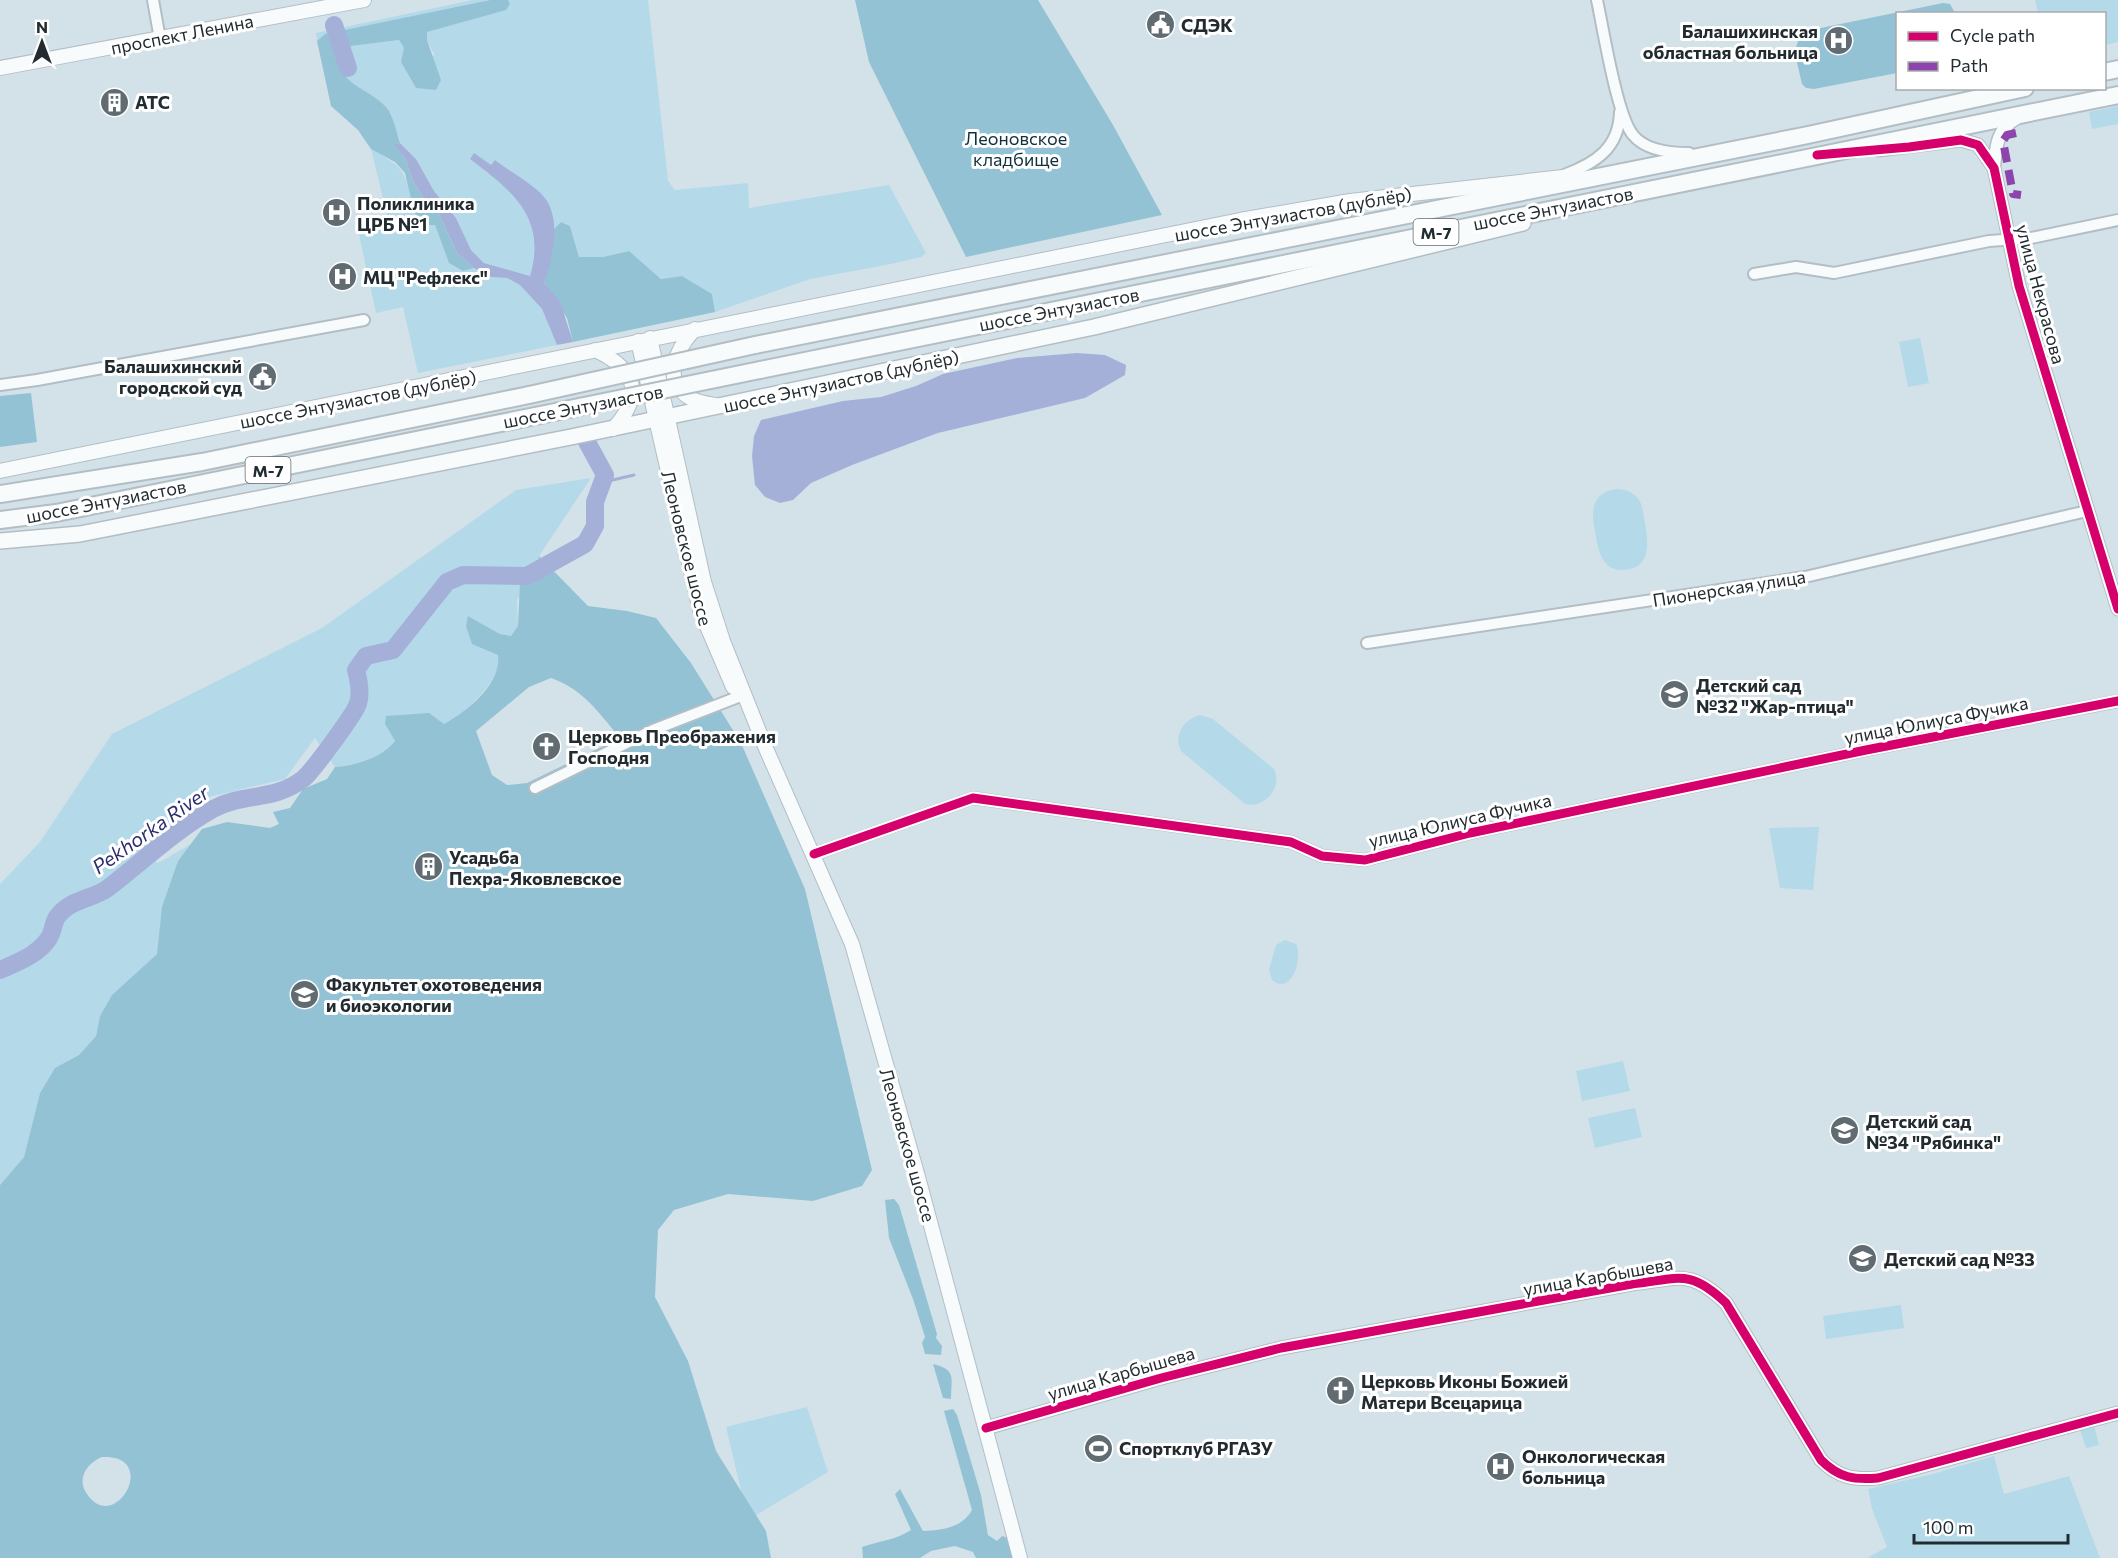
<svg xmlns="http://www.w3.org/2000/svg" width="2118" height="1558" viewBox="0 0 2118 1558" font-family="Commissioner,sans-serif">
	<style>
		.green { fill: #b4d9e8 }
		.forest { fill: #94c2d5; fill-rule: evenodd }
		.water { fill: #a5b0d9 }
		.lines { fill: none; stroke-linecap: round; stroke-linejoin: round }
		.stream { stroke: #a5b0d9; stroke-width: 3 }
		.river { stroke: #a5b0d9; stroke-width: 18 }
		.minor-casing { stroke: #b3bec4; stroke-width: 14 }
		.tertiary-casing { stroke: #b3bec4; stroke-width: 15 }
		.secondary-casing { stroke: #b3bec4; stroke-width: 16 }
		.primary-casing { stroke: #b3bec4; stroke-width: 18 }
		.trunk-casing { stroke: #b3bec4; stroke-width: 20 }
		.minor { stroke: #f8fbfc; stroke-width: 10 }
		.tertiary { stroke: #f8fbfc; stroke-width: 12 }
		.secondary { stroke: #f8fbfc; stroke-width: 14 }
		.primary { stroke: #f8fbfc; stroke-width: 15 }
		.trunk { stroke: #f8fbfc; stroke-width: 16 }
		.trunk-bridge-casing { stroke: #b3bec4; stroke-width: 20; stroke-linecap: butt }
		.trunk-bridge { stroke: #f8fbfc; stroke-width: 16 }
		.quiet { stroke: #8e44ad; stroke-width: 8; stroke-dasharray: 15 8; stroke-linecap: butt }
		.cycleway-casing { stroke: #fff; stroke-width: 13 }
		.cycleway { stroke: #d6006c; stroke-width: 9 }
		.labels { text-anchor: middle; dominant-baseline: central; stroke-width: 6; stroke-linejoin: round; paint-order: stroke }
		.shield { fill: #fff; stroke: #646b6e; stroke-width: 1.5 }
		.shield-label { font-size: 16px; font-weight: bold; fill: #222c30 }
		.poi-label { font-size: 18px; font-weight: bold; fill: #222c30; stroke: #fff; text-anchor: start }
		.street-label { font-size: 18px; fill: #222c30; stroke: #fff }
		.park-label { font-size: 18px; fill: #10313e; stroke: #fff }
		.water-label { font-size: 20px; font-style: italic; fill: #2b2d70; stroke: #fff }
	</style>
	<rect width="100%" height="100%" fill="#d3e2e9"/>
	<path class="green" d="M 473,0 L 490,0 L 325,34 L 317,41 L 316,33 Z
		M 508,0 L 648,0 L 668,181 L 675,190 L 748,183 L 749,208 L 889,185 L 926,253 L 921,257 L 886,265 L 810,279 L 715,312 L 712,294 L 682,276 L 661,279 L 629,251 L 603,257 L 579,257 L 570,226 L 561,222 L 554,229 L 552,214 L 495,161 L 491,166 L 474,154 L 470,159 C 513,192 546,216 530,276 L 484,263 L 471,250 L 456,218 L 434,191 L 416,159 L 400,143 L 391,114 L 344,77 L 337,64 L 337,53 L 351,46 L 399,40 L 404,48 L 435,56 L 427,40 L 427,32 L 510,4 Z
		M 2035,0 L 2118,0 L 2118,42 L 2105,45 L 2104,14 L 2038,13 Z
		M 2118,106 L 2118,124 L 2092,129 L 2089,112 Z
		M 371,149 C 408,169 405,173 414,212 L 435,225 L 449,263 L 463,271 L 474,268 L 491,277 L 507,278 L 520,285 L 542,309 L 557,345 L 418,373 L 403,307 L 376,313 L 359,235 L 390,227 Z
		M 1920,338 L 1929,383 L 1908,387 L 1899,342 Z
		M 591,478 L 539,556 L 535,576 L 517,600 L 518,626 L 511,636 L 500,634 L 468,616 C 477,628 495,643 499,657 C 504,677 463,716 446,723 C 433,729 400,724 385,724 L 395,741 C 383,757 355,766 335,767 L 315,738 L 285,779 L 200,799 L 168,823 L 146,855 L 158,863 L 193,843 L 178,861 L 157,954 L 112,995 L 100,1016 L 96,1036 L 79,1055 L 55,1068 L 40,1093 L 24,1157 L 0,1185 L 0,884 L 40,842 L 112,734 L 322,628 L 516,490 Z
		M 1616,489 C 1623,489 1631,491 1637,497 C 1643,504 1643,514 1645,523 C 1648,543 1652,567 1625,570 C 1601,572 1598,549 1595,531 C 1591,511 1591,493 1616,489 Z
		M 1200,715 L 1213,719 L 1274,769 C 1283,787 1265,809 1245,804 L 1181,751 C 1173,735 1184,719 1200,715 Z
		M 1819,827 L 1813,890 L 1780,888 L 1769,828 Z
		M 1285,940 L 1296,944 C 1303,958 1292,996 1272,980 L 1269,970 L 1276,945 Z
		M 1623,1061 L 1630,1091 L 1582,1101 L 1576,1071 Z
		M 1635,1108 L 1642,1137 L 1595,1148 L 1588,1118 Z
		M 1901,1305 L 1904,1328 L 1826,1339 L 1823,1316 Z
		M 807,1407 L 828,1472 L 748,1520 L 726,1427 Z
		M 2094,1425 L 2099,1445 L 2086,1448 L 2080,1429 Z
		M 1994,1456 L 2004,1494 L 2069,1476 L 2100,1558 L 1867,1558 L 1887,1547 L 1872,1509 L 1868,1489 L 1929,1475 Z"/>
	<path class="forest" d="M 490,0 L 508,0 L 510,4 L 506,10 L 427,32 L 427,40 L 441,80 L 436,90 L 416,88 L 401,62 L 404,48 L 399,40 L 351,46 L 337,53 C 338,86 368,87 386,107 C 394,116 396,132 400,143 L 395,144 L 405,158 L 413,181 L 427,204 L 438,212 L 457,253 L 474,268 L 463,271 L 449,263 L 435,225 L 423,225 L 414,212 L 405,173 L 395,162 L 371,149 L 358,130 L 331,106 L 317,41 L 325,34 Z
		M 855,0 L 1038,0 L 1113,125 L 1162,215 L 966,257 L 869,62 Z
		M 1943,3 L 1950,4 L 1955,13 L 1898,14 L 1897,73 L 1814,89 L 1806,88 L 1802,84 C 1798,64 1789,45 1806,31 Z
		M 561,222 L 570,226 L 579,257 L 603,257 L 629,251 L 661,279 L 682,276 L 712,294 L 715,312 L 573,342 L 567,318 L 544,283 L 552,254 L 554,229 Z
		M 31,393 L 37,442 L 0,447 L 0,396 Z
		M 539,556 L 588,606 L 627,611 L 656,618 L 691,663 L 741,743 L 805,889 L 872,1170 L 862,1186 L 813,1201 L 728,1194 L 674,1210 L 658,1230 L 655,1297 L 688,1361 L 716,1451 L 766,1531 L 771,1558 L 0,1558 L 0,1185 L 24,1157 L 40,1093 L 55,1068 L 79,1055 L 96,1036 L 100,1016 L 112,995 L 157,954 L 162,907 L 178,861 L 202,829 L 227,822 L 270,828 L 279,824 L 273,812 L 290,808 L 303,789 L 327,779 L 335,767 C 355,766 383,757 395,741 L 385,724 L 386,716 L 429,713 L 444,724 C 466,712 502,684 498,655 L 472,644 L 466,626 L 468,616 L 500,634 L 511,636 L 518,626 L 520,583 L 535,576 ZM 551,678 C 583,689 599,713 620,738 L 527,783 L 507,785 L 492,775 L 476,731 L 529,687 ZM 102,1457 C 161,1454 115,1536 87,1494 C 76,1479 87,1463 102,1457 Z
		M 894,1199 L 899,1205 L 937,1334 L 936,1338 L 942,1346 L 941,1355 L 925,1354 L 922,1343 L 925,1337 L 913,1299 L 889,1238 L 885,1200 Z
		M 933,1364 C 957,1370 951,1378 951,1399 L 943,1398 Z
		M 953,1409 L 957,1415 L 981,1495 L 988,1535 L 997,1541 L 1002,1536 L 1008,1538 L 1015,1558 L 976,1558 L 973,1552 L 955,1546 L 931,1551 L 920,1558 L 863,1558 L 862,1547 C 879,1541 896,1540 911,1530 L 895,1494 L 900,1489 L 923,1531 C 942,1530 962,1528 972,1510 L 944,1411 Z"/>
	<path class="water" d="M 400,143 L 416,159 L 434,191 L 456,218 L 471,250 L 484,263 L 530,276 C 547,217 512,191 470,159 L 474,153 L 491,165 L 495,160 C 510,172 532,183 544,197 C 562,218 553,260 544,283 L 560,301 L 573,342 L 557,345 L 542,309 L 520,285 L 507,278 L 491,277 L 474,268 L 457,253 L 438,212 L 427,204 L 413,181 L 405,158 L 394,144 Z
		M 1077,353 L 1105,355 L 1126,365 L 1125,375 L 1085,398 L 938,433 L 852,465 L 811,483 L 793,500 L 780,503 L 765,497 L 755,485 L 752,456 L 754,436 L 761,420 L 843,401 L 881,397 L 916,386 L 943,374 L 1017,358 Z"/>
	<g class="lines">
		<path class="stream" d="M 604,482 L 634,475"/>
		<path class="river" d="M 334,25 L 348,68
			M 0,970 C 18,962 38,955 49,938 C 53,932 53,923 57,917 C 71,898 94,899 108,888 C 143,861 174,831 213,809 C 242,793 275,801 303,779 C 312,772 352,717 357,706 C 362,695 359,681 356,670 L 366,656 L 393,650 L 447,582 L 463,575 L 527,576 L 585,544 L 595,526 L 595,502 L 605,475 L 587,442"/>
		<defs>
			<path id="minor" d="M 153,0 L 160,39
				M 1597,0 C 1603,28 1617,116 1633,135 C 1645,150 1670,153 1689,153
				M 1564,175 C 1596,163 1619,148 1620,112
				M 1754,274 L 1796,267 L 1834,273 L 1989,241 L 2031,238 L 2118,220
				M 0,385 L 37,380 L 364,320
				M 1367,643 L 1805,577 L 2087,511
				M 535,788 L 653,730 L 738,697
				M 814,854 L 973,798 L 1291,842 L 1322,856 L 1365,860 L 1470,833 L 1866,750 L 2118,701"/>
			<path id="tertiary" d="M 1879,150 L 1961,140 L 1978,145 L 1994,168 L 2019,286 L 2118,609
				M 1994,167 C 1996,146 1997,129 2017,118
				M 986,1428 L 1161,1378 L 1281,1348 L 1632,1284 C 1679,1279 1689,1268 1726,1303 L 1821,1460 C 1839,1478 1854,1480 1878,1478 L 2118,1413"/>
			<path id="secondary" d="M 0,68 L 364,0
				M 695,329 C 677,348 659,381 692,399 C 700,403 711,404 720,406
				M 650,338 L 704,582 L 723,641 L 764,744 L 852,944 L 918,1177 L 1020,1558
				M 638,341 L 700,610 L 733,687
				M 595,350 C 636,369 645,394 613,429
				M 0,471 L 1240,220 L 1350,201 L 1572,176"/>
			<path id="primary" d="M 0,541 L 80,534 L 571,437 L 1094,327 L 1523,223"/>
			<path id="trunk" d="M 2104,72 L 2118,69
				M 755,345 L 1808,135 L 2025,88
				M 760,370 L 2118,95
				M 0,494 L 202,462 L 529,395
				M 0,520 L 56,513 L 535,416"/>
		</defs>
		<use href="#minor" class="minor-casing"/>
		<use href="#tertiary" class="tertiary-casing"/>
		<use href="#secondary" class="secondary-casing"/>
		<use href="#primary" class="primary-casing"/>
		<use href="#trunk" class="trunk-casing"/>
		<use href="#minor" class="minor"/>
		<use href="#tertiary" class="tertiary"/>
		<use href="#secondary" class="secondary"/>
		<use href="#primary" class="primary"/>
		<use href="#trunk" class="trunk"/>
		<defs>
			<path id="trunk-bridge" d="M 529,395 L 755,345
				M 535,416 L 760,370"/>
		</defs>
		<use href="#trunk-bridge" class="trunk-bridge-casing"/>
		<use href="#trunk-bridge" class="trunk-bridge"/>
		<path class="quiet" d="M 2016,133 L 2007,135 L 2003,141 L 2013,194 L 2021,195"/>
		<defs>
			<path id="cycleway" d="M 1817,155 L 1909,147 L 1961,140 L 1978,145 L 1994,168 L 2019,286 L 2118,609
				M 814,854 L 973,798 L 1291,842 L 1322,856 L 1365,860 L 1470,833 L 1866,750 L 2118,701
				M 986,1428 L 1161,1378 L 1281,1348 L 1632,1284 C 1679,1279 1689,1268 1726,1303 L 1821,1460 C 1839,1478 1854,1480 1878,1478 L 2118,1413"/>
		</defs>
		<use href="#cycleway" class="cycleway-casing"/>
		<use href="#cycleway" class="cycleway"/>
	</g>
	<defs>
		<symbol id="civic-disc" viewBox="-11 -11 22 22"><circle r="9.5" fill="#606c71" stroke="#fff"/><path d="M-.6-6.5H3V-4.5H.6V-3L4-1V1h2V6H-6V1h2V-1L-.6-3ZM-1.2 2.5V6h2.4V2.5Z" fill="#fff"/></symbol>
		<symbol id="hospital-disc" viewBox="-11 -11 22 22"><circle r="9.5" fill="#606c71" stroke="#fff"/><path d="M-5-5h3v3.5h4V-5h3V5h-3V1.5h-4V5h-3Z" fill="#fff"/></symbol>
		<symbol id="building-disc" viewBox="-11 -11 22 22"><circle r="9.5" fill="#606c71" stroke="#fff"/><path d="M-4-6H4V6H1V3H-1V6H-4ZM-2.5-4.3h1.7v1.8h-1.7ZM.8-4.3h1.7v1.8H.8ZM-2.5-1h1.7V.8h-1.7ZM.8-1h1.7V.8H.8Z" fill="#fff"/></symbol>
		<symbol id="school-disc" viewBox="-11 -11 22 22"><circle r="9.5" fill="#606c71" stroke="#fff"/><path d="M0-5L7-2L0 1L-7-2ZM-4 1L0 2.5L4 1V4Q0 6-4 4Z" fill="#fff"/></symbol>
		<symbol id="church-disc" viewBox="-11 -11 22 22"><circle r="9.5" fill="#606c71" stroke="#fff"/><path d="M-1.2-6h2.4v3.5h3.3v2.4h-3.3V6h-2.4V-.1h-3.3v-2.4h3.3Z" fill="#fff"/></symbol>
		<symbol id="university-disc" viewBox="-11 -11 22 22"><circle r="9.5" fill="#606c71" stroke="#fff"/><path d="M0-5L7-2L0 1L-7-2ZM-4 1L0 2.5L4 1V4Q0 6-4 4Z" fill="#fff"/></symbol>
		<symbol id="stadium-disc" viewBox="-11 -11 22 22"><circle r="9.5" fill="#606c71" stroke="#fff"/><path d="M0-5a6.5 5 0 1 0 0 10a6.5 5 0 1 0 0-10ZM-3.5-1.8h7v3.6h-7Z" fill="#fff"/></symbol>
	</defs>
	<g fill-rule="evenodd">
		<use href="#civic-disc" x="1144" y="8" width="33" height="33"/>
		<use href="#hospital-disc" x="1822" y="24" width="33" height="33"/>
		<use href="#building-disc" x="98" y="86" width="33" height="33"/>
		<use href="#hospital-disc" x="320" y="196" width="33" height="33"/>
		<use href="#hospital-disc" x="326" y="260" width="33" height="33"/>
		<use href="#civic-disc" x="246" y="360" width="33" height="33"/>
		<use href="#school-disc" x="1658" y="678" width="33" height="33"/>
		<use href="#church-disc" x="530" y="730" width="33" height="33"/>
		<use href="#building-disc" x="412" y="850" width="33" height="33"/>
		<use href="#university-disc" x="288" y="978" width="33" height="33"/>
		<use href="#school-disc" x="1828" y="1114" width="33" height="33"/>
		<use href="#school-disc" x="1846" y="1242" width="33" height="33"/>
		<use href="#church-disc" x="1324" y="1374" width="33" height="33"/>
		<use href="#stadium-disc" x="1082" y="1432" width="33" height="33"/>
		<use href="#hospital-disc" x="1484" y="1450" width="33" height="33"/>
	</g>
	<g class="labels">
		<g class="shield">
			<rect x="1413.5" y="219" width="45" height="26" rx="4.5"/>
			<rect x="245.5" y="457" width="45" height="26" rx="4.5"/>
		</g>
		<g class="shield-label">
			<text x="1436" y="232">М-7</text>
			<text x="268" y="470">М-7</text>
		</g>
		<g class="poi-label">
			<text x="1181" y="25">СДЭК</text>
			<text x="1818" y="31" text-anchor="end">Балашихинская<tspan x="1818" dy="21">областная больница</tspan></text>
			<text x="135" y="102">АТС</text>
			<text x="357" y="203">Поликлиника<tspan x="357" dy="21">ЦРБ №1</tspan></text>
			<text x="363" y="277">МЦ "Рефлекс"</text>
			<text x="242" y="366" text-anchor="end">Балашихинский<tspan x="242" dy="21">городской суд</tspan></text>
			<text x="1696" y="685">Детский сад<tspan x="1696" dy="21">№32 "Жар-птица"</tspan></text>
			<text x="568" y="736">Церковь Преображения<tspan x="568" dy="21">Господня</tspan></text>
			<text x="449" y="857">Усадьба<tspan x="449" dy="21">Пехра-Яковлевское</tspan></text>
			<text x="326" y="984">Факультет охотоведения<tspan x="326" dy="21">и биоэкологии</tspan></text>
			<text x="1866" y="1121">Детский сад<tspan x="1866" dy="21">№34 "Рябинка"</tspan></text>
			<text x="1884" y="1259">Детский сад №33</text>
			<text x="1361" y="1381">Церковь Иконы Божией<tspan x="1361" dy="21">Матери Всецарица</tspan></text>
			<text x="1119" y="1448">Спортклуб РГАЗУ</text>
			<text x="1522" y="1456">Онкологическая<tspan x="1522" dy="21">больница</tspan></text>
		</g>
		<g class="street-label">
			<text transform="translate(182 34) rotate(-11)">проспект Ленина</text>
			<text transform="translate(1553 208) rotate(-11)">шоссе Энтузиастов</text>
			<text transform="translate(1293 214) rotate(-10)">шоссе Энтузиастов (дублёр)</text>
			<text transform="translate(2041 294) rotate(75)">улица Некрасова</text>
			<text transform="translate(1059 309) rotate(-11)">шоссе Энтузиастов</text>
			<text transform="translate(841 381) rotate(-12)">шоссе Энтузиастов (дублёр)</text>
			<text transform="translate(358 399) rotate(-11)">шоссе Энтузиастов (дублёр)</text>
			<text transform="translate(583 406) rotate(-11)">шоссе Энтузиастов</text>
			<text transform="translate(106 501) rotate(-11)">шоссе Энтузиастов</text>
			<text transform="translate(687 548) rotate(76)">Леоновское шоссе</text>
			<text transform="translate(1729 588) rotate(-9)">Пионерская улица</text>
			<text transform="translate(1936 720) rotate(-11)">улица Юлиуса Фучика</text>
			<text transform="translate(1460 820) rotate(-13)">улица Юлиуса Фучика</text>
			<text transform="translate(908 1145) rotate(74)">Леоновское шоссе</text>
			<text transform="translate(1598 1276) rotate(-10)">улица Карбышева</text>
			<text transform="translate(1121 1373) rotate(-16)">улица Карбышева</text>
		</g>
		<g class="park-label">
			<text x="1016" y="138">Леоновское<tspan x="1016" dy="21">кладбище</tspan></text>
		</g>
		<g class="water-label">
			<text transform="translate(150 829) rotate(-35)">Pekhorka River</text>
		</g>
	</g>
	<rect x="1896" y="12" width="210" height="78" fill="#ffffff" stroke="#a7abac" stroke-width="1.5"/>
	<rect x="1908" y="32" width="30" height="9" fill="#d6006c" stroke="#a7abac" stroke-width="1.5"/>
	<text x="1950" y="42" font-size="18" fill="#222c30">Cycle path</text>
	<rect x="1908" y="62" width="30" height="9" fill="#8e44ad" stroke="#a7abac" stroke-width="1.5"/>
	<text x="1950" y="72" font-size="18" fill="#222c30">Path</text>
	<g transform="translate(42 42)" stroke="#ffffff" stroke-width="4.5" paint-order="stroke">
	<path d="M0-4.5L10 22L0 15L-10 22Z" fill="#222c30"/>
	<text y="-9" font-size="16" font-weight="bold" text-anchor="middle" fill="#222c30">N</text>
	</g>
	<path d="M1914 1534v9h154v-9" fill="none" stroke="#222c30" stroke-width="3"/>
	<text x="1923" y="1534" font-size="18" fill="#222c30" stroke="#ffffff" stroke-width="4.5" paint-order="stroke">100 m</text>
</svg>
